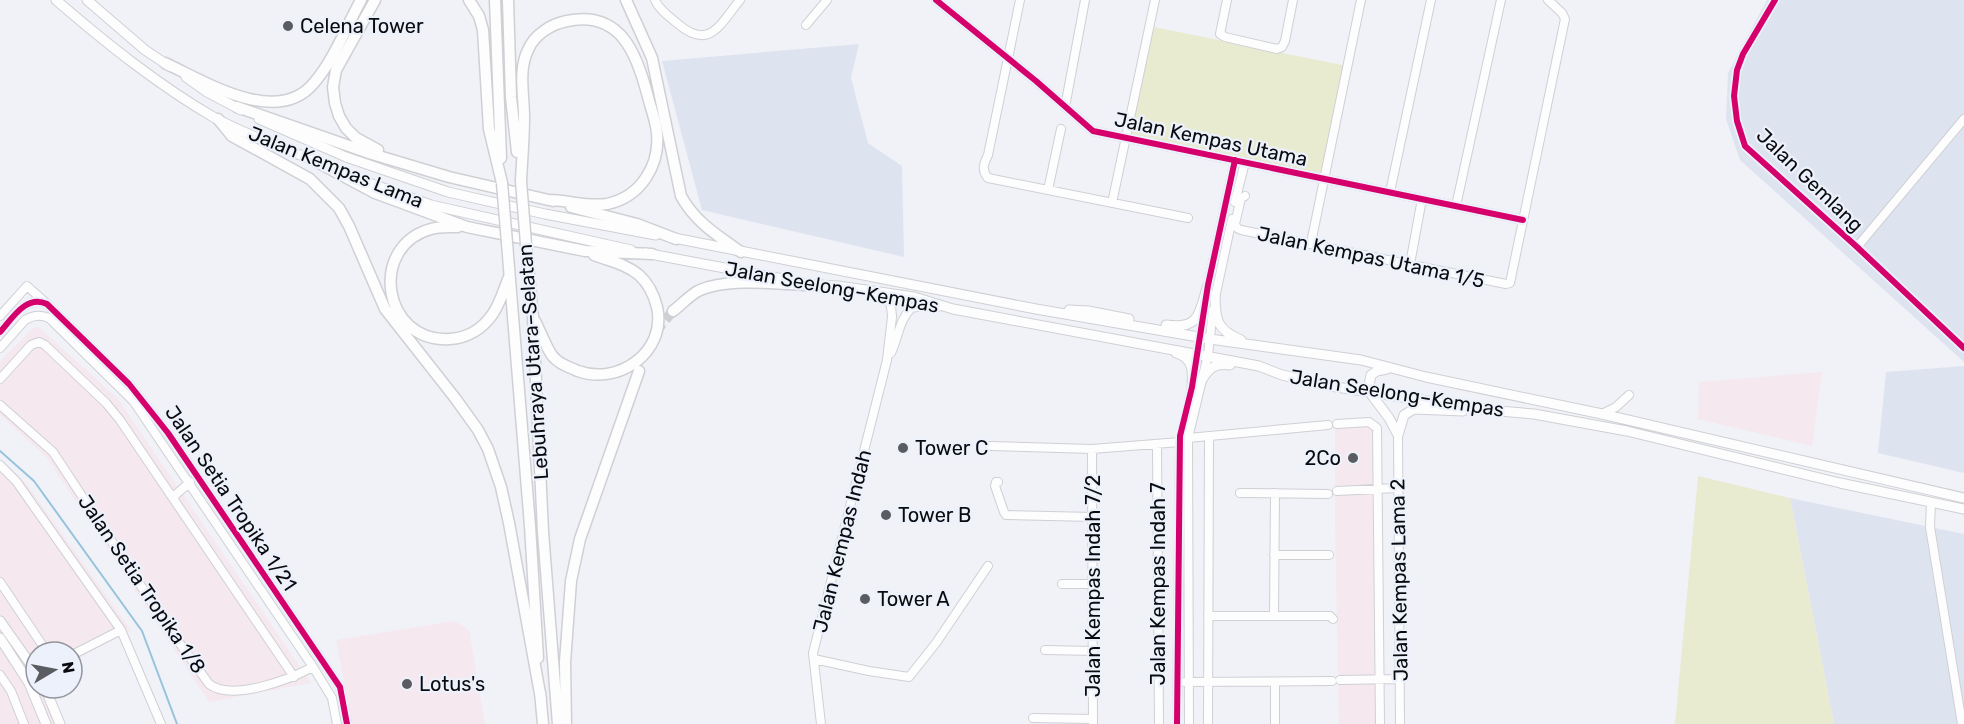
<svg xmlns="http://www.w3.org/2000/svg" width="1964" height="724" viewBox="0 0 1964 724" font-family="Rubik,sans-serif">
	<style>
		.commercial { fill: #f6e8ef }
		.built { fill: #dee3f0 }
		.green { fill: #e8ebd0 }
		.lines { fill: none; stroke-linecap: round; stroke-linejoin: round }
		.stream { stroke: #98c3dd; stroke-width: 2 }
		.highway-tunnel { stroke: #cecfd5; stroke-width: 10; stroke-dasharray: 10 5; stroke-linecap: butt }
		.minor-casing { stroke: #ced0d4; stroke-width: 10 }
		.major-casing { stroke: #ced0d4; stroke-width: 11 }
		.highway-casing { stroke: #ced0d4; stroke-width: 13 }
		.minor { stroke: #fdfdfe; stroke-width: 8 }
		.major { stroke: #fdfdfe; stroke-width: 9 }
		.highway { stroke: #fdfdfe; stroke-width: 10 }
		.highway-bridge-casing { stroke: #ced0d4; stroke-width: 13; stroke-linecap: butt }
		.highway-bridge { stroke: #fdfdfe; stroke-width: 10 }
		.cycleway-casing { stroke: #ecf1fc; stroke-width: 10 }
		.cycleway { stroke: #d6006c; stroke-width: 6 }
		.poi-dot { fill: #5a5c61; stroke: #ecf1fc; stroke-width: 2 }
		.labels { text-anchor: middle; dominant-baseline: central; stroke-width: 4.5; stroke-linejoin: round; paint-order: stroke }
		.poi-label { font-size: 20px; fill: #0a0b0f; stroke: #ecf1fc; text-anchor: start }
		.street-label { font-size: 20px; fill: #0a0b0f; stroke: #ecf1fc }
	</style>
	<rect width="100%" height="100%" fill="#f0f2f8"/>
	<path class="commercial" d="M 39,327 L 118,399 L 311,683 L 209,702 L 47,458 L 0,415 L 0,361 L 33,328 Z
		M 1822,372 L 1812,446 L 1698,419 L 1699,382 Z
		M 1370,419 L 1375,421 L 1380,428 L 1383,724 L 1339,724 L 1335,529 L 1335,422 Z
		M 0,458 L 26,483 L 131,630 L 72,662 L 72,652 L 36,652 L 36,688 L 50,688 L 65,724 L 0,724 Z
		M 455,621 L 469,630 L 485,724 L 352,724 L 336,640 Z"/>
	<path class="built" d="M 1767,0 L 1964,0 L 1964,362 L 1740,160 L 1726,119 L 1728,73 Z
		M 859,44 L 851,78 L 868,143 L 902,166 L 904,257 L 702,210 L 662,61 Z
		M 1964,366 L 1964,473 L 1878,453 L 1886,372 Z
		M 1790,498 L 1964,534 L 1964,724 L 1834,724 Z"/>
	<path class="green" d="M 1149,26 L 1347,66 L 1324,179 L 1125,138 Z
		M 1698,476 L 1790,498 L 1834,724 L 1675,724 Z"/>
	<g class="lines">
		<path class="stream" d="M 0,451 L 34,481 L 142,631 L 177,724"/>
		<path class="highway-tunnel" d="M 657,332 L 661,325 L 673,311"/>
		<defs>
			<path id="minor" d="M 655,0 C 659,10 670,17 678,24 C 710,51 720,24 740,0
				M 936,0 L 1036,81 L 1093,131 L 1523,220
				M 1020,0 L 988,155 C 984,163 981,170 988,178 L 1188,218
				M 1227,0 L 1220,34 L 1225,37 L 1277,49 L 1282,47 L 1285,41 L 1293,0
				M 1775,0 L 1743,54 L 1737,70 L 1734,96 L 1737,121 L 1745,146 L 1857,247 L 1964,348
				M 806,25 L 827,0
				M 1065,107 L 1085,0
				M 1048,190 L 1061,129
				M 1390,192 L 1431,0
				M 1245,196 L 1241,198 L 1235,224 L 1237,228 L 1241,230 L 1506,284 L 1510,283 L 1565,19 L 1562,13 L 1548,0
				M 1235,202 L 1245,162
				M 1112,203 L 1155,0
				M 1456,206 L 1501,0
				M 1311,243 L 1361,0
				M 1857,247 L 1964,119
				M 1410,264 L 1422,199
				M 27,286 L 46,303
				M 1207,290 L 1235,160
				M 1215,298 L 1232,219
				M 0,316 L 27,286
				M 0,332 C 12,319 26,294 47,304 L 129,384 L 168,433 L 340,687 L 347,724
				M 0,348 L 25,320 C 33,315 40,314 49,318 L 126,394 L 134,402 L 313,667 L 332,698 L 337,724
				M 891,353 C 898,338 899,321 911,308 L 924,306 L 938,307
				M 0,379 L 31,345 L 39,342 L 45,345 L 106,403 L 120,420 L 294,677
				M 0,405 L 53,452 L 168,627 L 209,684 C 232,702 290,679 313,667
				M 1602,414 L 1616,407 L 1629,395
				M 1337,424 L 1369,422 L 1377,428 L 1380,724
				M 1398,435 L 1400,724
				M 1188,438 L 1328,425
				M 1157,444 L 1159,724
				M 990,446 L 1092,449 L 1180,442
				M 1092,449 L 1093,724
				M 0,465 L 16,481 L 121,630 L 161,724
				M 998,482 L 996,482 L 995,486 L 1004,512 L 1006,515 L 1093,517
				M 1337,491 L 1397,488
				M 1240,493 L 1328,494
				M 173,497 L 190,482
				M 1931,502 L 1930,527 L 1962,724
				M 1274,555 L 1329,555
				M 0,582 L 47,652
				M 1062,584 L 1093,584
				M 1208,616 L 1330,616 L 1333,619
				M 1274,616 L 1275,493
				M 1045,650 L 1093,651
				M 72,655 L 121,630
				M 814,659 L 869,671 L 909,677 L 936,643 L 988,566
				M 0,675 L 11,691 L 24,724
				M 1340,680 L 1399,679
				M 1185,682 L 1332,681
				M 1033,718 L 1093,719
				M 821,724 L 813,653 L 887,360 L 892,317 L 891,306 L 887,298 L 880,294
				M 1177,724 L 1180,442 L 1192,387 L 1205,305
				M 1189,724 L 1188,438 L 1208,355 L 1213,310
				M 1208,724 L 1209,436
				M 1275,724 L 1275,682"/>
			<path id="major" d="M 56,0 C 106,43 158,85 215,118 C 248,136 291,151 326,165
				M 87,0 L 145,50 L 169,66
				M 186,77 L 207,92 L 241,110
				M 259,119 L 346,157 L 448,192 L 545,214 L 656,235
				M 355,178 L 431,205 L 631,250
				M 669,237 L 1036,309 L 1210,339 L 1361,360 L 1426,377 L 1602,414 L 1964,498
				M 645,253 L 794,281
				M 816,285 L 838,286 L 914,297 L 953,309 L 1259,366 L 1282,375 L 1330,386 L 1487,410 L 1534,414 L 1627,431 L 1840,483 L 1964,509
				M 1215,295 C 1215,320 1217,330 1241,340
				M 1069,310 L 1088,311 L 1129,319
				M 1166,325 C 1201,330 1199,312 1208,285
				M 1176,353 C 1194,358 1193,372 1192,387
				M 1387,369 L 1377,371 L 1371,375 L 1368,390 L 1389,418 L 1398,435
				M 1201,381 C 1209,368 1214,363 1230,365
				M 1398,435 L 1404,415 L 1414,409 L 1463,411
				M 0,621 L 36,672
				M 0,638 L 29,683 L 46,724
				M 45,688 L 60,724"/>
			<path id="highway" d="M 375,0 L 336,70 L 333,87 L 335,103 L 339,116 L 346,128 L 356,138 L 378,150
				M 469,0 L 479,16 L 483,30 L 489,129 L 502,183
				M 495,0 L 501,158
				M 508,0 L 511,97 L 517,152
				M 626,0 L 652,58 L 681,196 C 695,222 718,236 741,252
				M 165,63 C 204,81 276,127 313,84 C 334,60 346,27 361,0
				M 237,107 L 372,154 L 449,177 L 553,201
				M 218,119 L 232,136 L 310,179 L 339,208 L 349,226 L 385,309 L 455,398 L 478,430 L 488,449 L 501,487 L 509,523 L 541,699
				M 319,163 L 375,193 L 467,227 L 585,251 L 652,254
				M 521,181 C 522,160 524,138 524,117 C 524,95 518,70 528,50 C 534,35 551,24 567,21 C 621,10 637,54 648,97 C 651,109 656,121 657,133 C 660,165 641,197 607,204 C 588,207 567,200 548,200
				M 571,207 L 637,224 L 676,239
				M 458,227 C 449,227 440,226 431,229 C 368,246 382,343 450,339 C 467,338 482,329 492,315 C 500,304 504,289 509,277
				M 507,243 L 530,526 L 538,658
				M 526,244 L 533,317 L 543,532 L 558,724
				M 673,311 C 681,305 689,296 698,291 C 729,276 788,285 822,286
				M 535,321 C 540,331 545,344 551,354 C 557,363 568,367 578,371 C 618,386 667,352 657,307 C 654,295 649,284 639,275 C 626,264 609,261 594,255
				M 540,692 L 543,724
				M 566,724 L 565,662 L 571,581 L 580,539 L 639,371"/>
		</defs>
		<use href="#minor" class="minor-casing"/>
		<use href="#major" class="major-casing"/>
		<use href="#highway" class="highway-casing"/>
		<use href="#minor" class="minor"/>
		<use href="#major" class="major"/>
		<use href="#highway" class="highway"/>
		<defs>
			<path id="highway-bridge" d="M 521,181 L 526,244
				M 502,183 L 507,243"/>
		</defs>
		<use href="#highway-bridge" class="highway-bridge-casing"/>
		<use href="#highway-bridge" class="highway-bridge"/>
		<defs>
			<path id="cycleway" d="M 936,0 L 1036,81 L 1093,131 L 1523,220
				M 1775,0 L 1743,54 L 1737,70 L 1734,96 L 1737,121 L 1745,146 L 1857,247 L 1964,348
				M 0,332 C 12,319 26,294 47,304 L 129,384 L 168,433 L 340,687 L 347,724
				M 1177,724 L 1180,436 L 1192,387 L 1208,285 L 1235,160"/>
		</defs>
		<use href="#cycleway" class="cycleway-casing"/>
		<use href="#cycleway" class="cycleway"/>
	</g>
	<g class="poi-dot">
		<circle cx="288" cy="26" r="6"/>
		<circle cx="903" cy="448" r="6"/>
		<circle cx="1353" cy="458" r="6"/>
		<circle cx="886" cy="515" r="6"/>
		<circle cx="865" cy="599" r="6"/>
		<circle cx="407" cy="684" r="6"/>
	</g>
	<g class="labels">
		<g class="poi-label">
			<text x="300" y="26">Celena Tower</text>
			<text x="915" y="448">Tower C</text>
			<text x="1341" y="458" text-anchor="end">2Co</text>
			<text x="898" y="515">Tower B</text>
			<text x="877" y="599">Tower A</text>
			<text x="419" y="684">Lotus's</text>
		</g>
		<g class="street-label">
			<text transform="translate(1211 139) rotate(12)">Jalan Kempas Utama</text>
			<text transform="translate(336 167) rotate(22)">Jalan Kempas Lama</text>
			<text transform="translate(1810 180) rotate(44)">Jalan Gemlang</text>
			<text transform="translate(1371 257) rotate(12)">Jalan Kempas Utama 1/5</text>
			<text transform="translate(832 287) rotate(10)">Jalan Seelong–Kempas</text>
			<text transform="translate(533 362) rotate(-94)">Lebuhraya Utara–Selatan</text>
			<text transform="translate(1397 393) rotate(9)">Jalan Seelong–Kempas</text>
			<text transform="translate(231 498) rotate(56)">Jalan Setia Tropika 1/21</text>
			<text transform="translate(842 541) rotate(-76)">Jalan Kempas Indah</text>
			<text transform="translate(1399 580) rotate(-91)">Jalan Kempas Lama 2</text>
			<text transform="translate(142 584) rotate(56)">Jalan Setia Tropika 1/8</text>
			<text transform="translate(1158 584) rotate(-90)">Jalan Kempas Indah 7</text>
			<text transform="translate(1093 586) rotate(-90)">Jalan Kempas Indah 7/2</text>
		</g>
	</g>
	<g transform="translate(54 670) rotate(80)"><circle r="28" fill="#ecf1fc" stroke="#92959d" stroke-width="1.5"/>
	<path d="M0-4.5L10 22L0 15L-10 22Z" fill="#5a5c61"/>
	<text y="-9" font-size="16" font-weight="bold" text-anchor="middle" fill="#0a0b0f">N</text>
	</g>
</svg>
